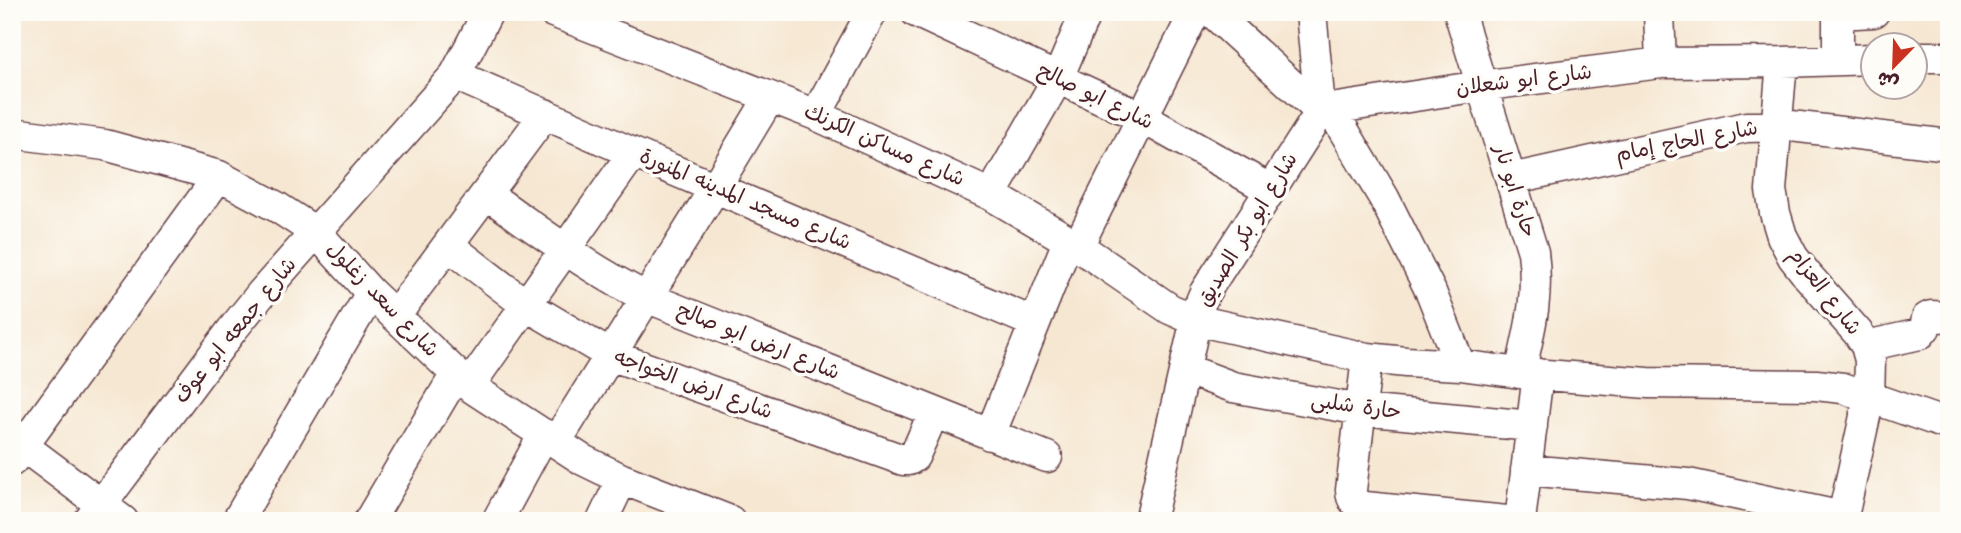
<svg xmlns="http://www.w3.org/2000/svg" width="1961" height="533" viewBox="0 0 1961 533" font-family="Kalam,'Playpen Sans Arabic',sans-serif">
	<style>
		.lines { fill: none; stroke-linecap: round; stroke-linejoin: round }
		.minor-casing { stroke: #643d44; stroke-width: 33 }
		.minor { stroke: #fff; stroke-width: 30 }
		.labels { text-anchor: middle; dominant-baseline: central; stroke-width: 7; stroke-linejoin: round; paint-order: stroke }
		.street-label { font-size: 21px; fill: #4a1f2b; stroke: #fdfcf7 }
	</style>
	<rect width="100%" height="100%" fill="#fdfcf7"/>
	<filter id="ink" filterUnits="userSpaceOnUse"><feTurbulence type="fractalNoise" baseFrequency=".0143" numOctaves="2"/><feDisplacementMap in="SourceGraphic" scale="14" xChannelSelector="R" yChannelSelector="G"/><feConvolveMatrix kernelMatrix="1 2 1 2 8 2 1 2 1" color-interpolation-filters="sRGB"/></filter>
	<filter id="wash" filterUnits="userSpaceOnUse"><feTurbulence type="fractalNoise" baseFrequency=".00686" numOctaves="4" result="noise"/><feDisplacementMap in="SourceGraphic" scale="28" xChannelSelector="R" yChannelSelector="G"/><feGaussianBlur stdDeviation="1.57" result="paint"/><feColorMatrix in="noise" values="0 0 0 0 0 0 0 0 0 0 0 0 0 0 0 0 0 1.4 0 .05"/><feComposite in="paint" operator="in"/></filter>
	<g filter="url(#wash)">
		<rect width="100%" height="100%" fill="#f6e7d2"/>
	</g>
	<g filter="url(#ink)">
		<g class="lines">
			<defs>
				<path id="minor" d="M 553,12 L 816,115 L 991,195 L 1078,246 L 1170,309 L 1195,320 L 1367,358 L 1406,362 L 1460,365 L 1520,373 L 1648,383 L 1816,385 L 1843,388 L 1949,425
					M 916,12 L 1141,117 L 1271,190
					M 1212,12 L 1311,103 L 1320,108 L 1331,109 L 1480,86 L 1661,63 L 1782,62 L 1874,59
					M 1311,12 L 1320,108
					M 1459,12 L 1533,252 C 1539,298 1530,329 1520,373
					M 1659,12 L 1661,63
					M 1838,14 L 1874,12
					M 1916,57 L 1949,57
					M 1838,60 L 1838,12
					M 1782,62 L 1771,190 L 1775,213 L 1782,236 L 1793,257 L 1807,275 L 1858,333 L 1866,346 L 1870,360 L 1869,398 L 1842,521
					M 455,75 L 633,153 L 1035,323
					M 1331,109 L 1384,198 L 1431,292 L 1460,365
					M 816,115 L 872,12
					M 12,133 L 105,145 L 219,176 L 277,207 L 317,233 L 371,293 L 469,386 L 583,460 L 622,479 L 730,521
					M 1511,179 L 1746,127 L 1791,126 L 1949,145
					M 486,194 C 537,229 590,270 646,297 L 1047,457
					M 991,195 L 1058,78 L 1086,12
					M 448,245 L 526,305 L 610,355 L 903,460 L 909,460 L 914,457 L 934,412
					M 1078,246 L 1195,12
					M 395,316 L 545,114
					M 1866,346 L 1920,334 L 1925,328 L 1927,318 L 1931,316 L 1949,317
					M 1367,358 L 1351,490 C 1351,500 1356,505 1365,507 L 1507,521
					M 1185,369 L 1233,387 L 1361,410 L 1532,426
					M 469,386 L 633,153
					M 990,435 L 1068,241
					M 556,442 L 715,188 L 770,97
					M 23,446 L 123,521
					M 12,461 L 219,176
					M 1526,470 L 1688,484 L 1843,517
					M 89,521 L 232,330 L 261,294 L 455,75 L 488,12
					M 237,521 L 371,293
					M 369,521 L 456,374
					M 497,521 L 544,434
					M 602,521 L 622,479
					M 1150,521 L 1199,306 L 1205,292 L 1323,108
					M 1520,521 L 1538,374"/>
			</defs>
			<use href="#minor" class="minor-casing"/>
			<use href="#minor" class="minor"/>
		</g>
	</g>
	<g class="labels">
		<g class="street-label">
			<text transform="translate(1524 81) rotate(-7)">شارع ابو شعلان</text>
			<text transform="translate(1095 97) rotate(26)">شارع ابو صالح</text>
			<text transform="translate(1687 142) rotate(-11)">شارع الحاج إمام</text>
			<text transform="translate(884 146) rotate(24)">شارع مساكن الكرنك</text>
			<text transform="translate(1514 191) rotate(72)">حارة ابو نار</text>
			<text transform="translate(745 200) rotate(23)">شارع مسجد المدينه المنورة</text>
			<text transform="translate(1248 230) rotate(-59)">شارع ابو بكر الصديق</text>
			<text transform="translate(1824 292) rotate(52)">شارع العزام</text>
			<text transform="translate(382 300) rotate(46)">شارع سعد زغلول</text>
			<text transform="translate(236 331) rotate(-51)">شارع جمعه ابو عوف</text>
			<text transform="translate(758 342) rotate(22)">شارع ارض ابو صالح</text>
			<text transform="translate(693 385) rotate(20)">شارع ارض الخواجه</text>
			<text transform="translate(1356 407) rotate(8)">حارة شلبى</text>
		</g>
	</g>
	<rect width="1961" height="533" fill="none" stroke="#fdfcf7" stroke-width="42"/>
	<g transform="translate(1894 66) rotate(203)"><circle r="33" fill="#fdfcf7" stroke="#b5a4a5" stroke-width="2"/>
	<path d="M0-5L12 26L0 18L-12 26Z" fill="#c8321e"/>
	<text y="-10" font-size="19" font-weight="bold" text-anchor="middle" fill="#4a1f2b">ش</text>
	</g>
</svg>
